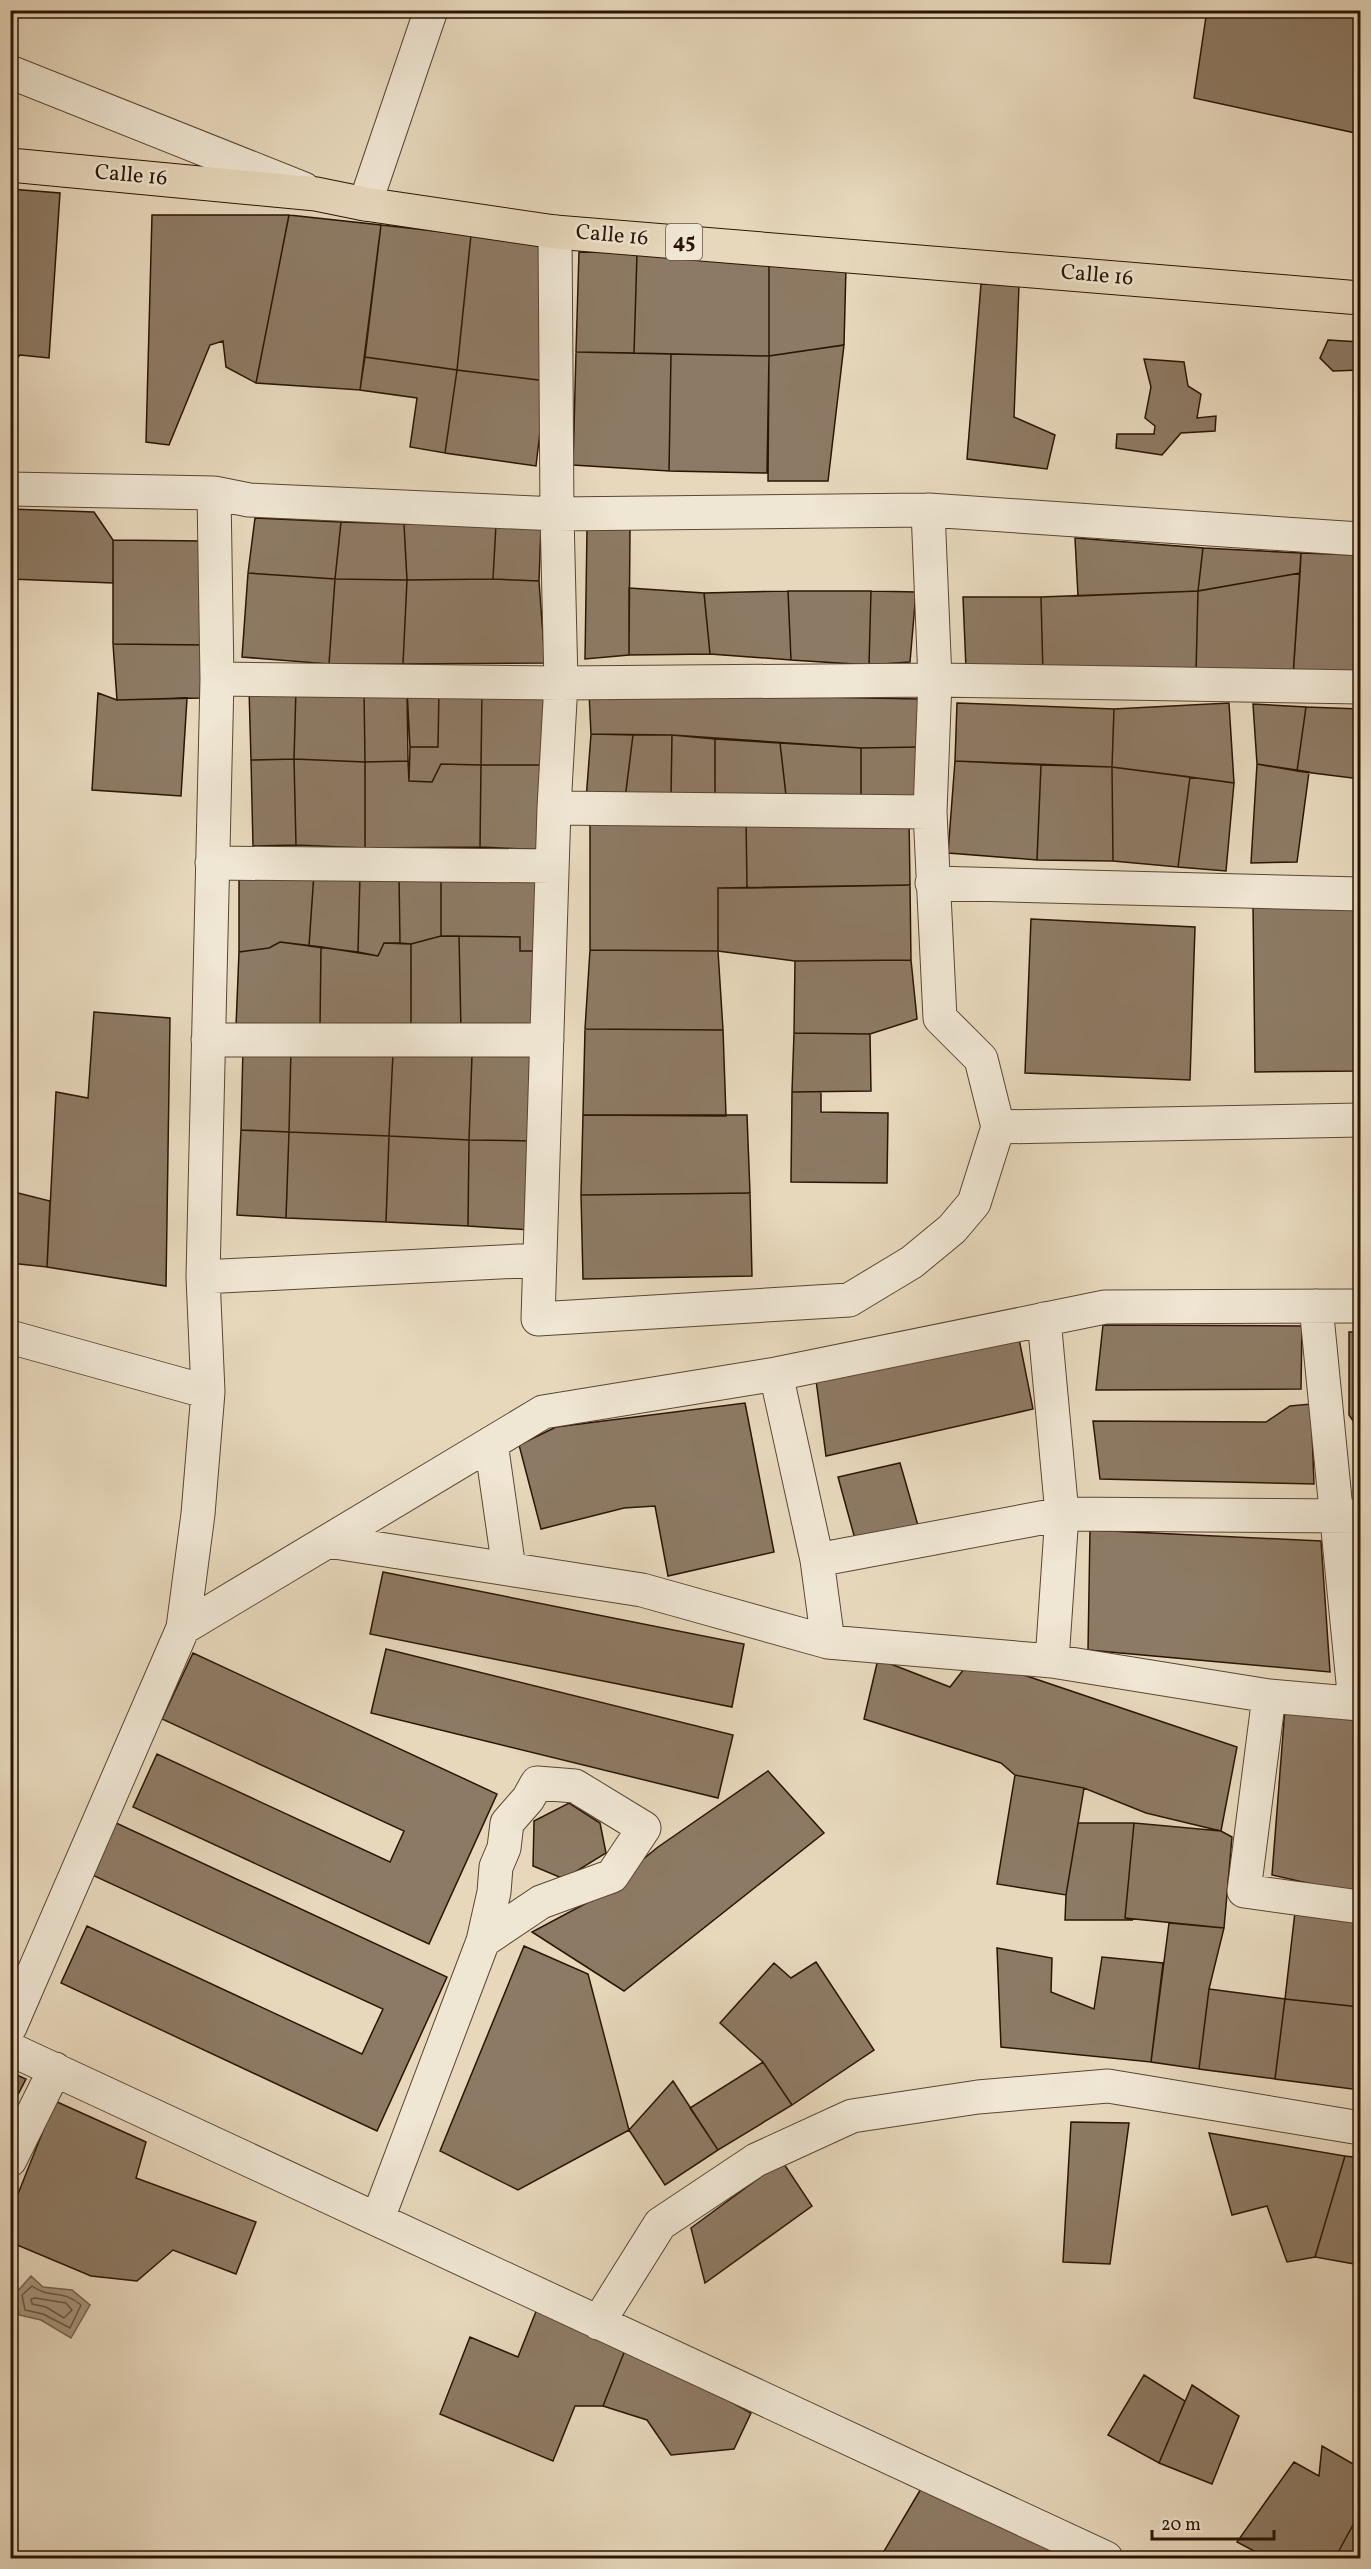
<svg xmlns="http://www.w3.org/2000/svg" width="1371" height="2569" viewBox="0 0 1371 2569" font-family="Vollkorn,serif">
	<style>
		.water { fill: #a7967d; stroke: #75624d; stroke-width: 1.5 }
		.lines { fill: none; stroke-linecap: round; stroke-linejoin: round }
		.shore { stroke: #695640; stroke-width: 1.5 }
		.building { fill: #8d7a64; stroke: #2b1504; stroke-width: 1.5 }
		.minor-casing { stroke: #5a4632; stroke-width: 35 }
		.major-casing { stroke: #2b1504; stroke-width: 35 }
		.minor { stroke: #efe6d3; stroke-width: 33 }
		.major { stroke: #e7d8bc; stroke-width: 33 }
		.labels { text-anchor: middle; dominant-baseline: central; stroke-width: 5; stroke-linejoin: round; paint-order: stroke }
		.shield { fill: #efe6d3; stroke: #665442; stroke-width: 1.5 }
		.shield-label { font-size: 21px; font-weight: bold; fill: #2b1504 }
		.street-label { font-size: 22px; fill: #2b1504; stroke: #efe6d3 }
	</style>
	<rect width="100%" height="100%" fill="#e7d8bc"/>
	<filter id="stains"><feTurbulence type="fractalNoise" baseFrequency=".00333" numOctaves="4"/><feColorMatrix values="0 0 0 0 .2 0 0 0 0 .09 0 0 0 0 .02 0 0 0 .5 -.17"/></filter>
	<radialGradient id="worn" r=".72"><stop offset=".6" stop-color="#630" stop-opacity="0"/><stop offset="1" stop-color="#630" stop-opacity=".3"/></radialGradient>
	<path class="water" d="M 31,2276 L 43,2287 L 72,2290 L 90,2305 L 71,2338 L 41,2320 L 19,2315 L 16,2293 Z"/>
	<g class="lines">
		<path class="shore" d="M 32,2286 C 51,2300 61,2288 81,2305 L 70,2328 L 43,2314 L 25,2310 L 22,2295 Z
			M 35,2298 L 66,2303 L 72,2310 L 64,2318 L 46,2307 L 32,2304 L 31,2299 Z"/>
	</g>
	<path class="building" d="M 1207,10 L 1321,10 L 1360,16 L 1360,134 L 1194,98 Z
		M 10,189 L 60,193 L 49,358 L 20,355 L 10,366 Z
		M 152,215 L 289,215 L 256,383 L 226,367 L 223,341 L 210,345 L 169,445 L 146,442 Z
		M 289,215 L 381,225 L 360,390 L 256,383 Z
		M 381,225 L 471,235 L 457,370 L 365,357 Z
		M 471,235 L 542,240 L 546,381 L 457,370 Z
		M 579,252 L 637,253 L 634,353 L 576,352 Z
		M 637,253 L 769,265 L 769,356 L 634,353 Z
		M 769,265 L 846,267 L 844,345 L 769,356 Z
		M 981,284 L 1019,285 L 1014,417 L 1055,435 L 1047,469 L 967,459 Z
		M 1328,340 L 1360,342 L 1360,370 L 1333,371 L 1320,358 Z
		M 844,345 L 828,481 L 768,481 L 769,356 Z
		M 576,352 L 671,354 L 669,471 L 573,465 Z
		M 671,354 L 769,356 L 767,473 L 669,471 Z
		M 365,357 L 457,370 L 445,453 L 410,447 L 417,398 L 360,390 Z
		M 1144,359 L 1184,362 L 1188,386 L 1201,394 L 1197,418 L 1216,416 L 1215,431 L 1181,433 L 1162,455 L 1116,448 L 1117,434 L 1154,434 L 1155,426 L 1145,418 L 1151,387 Z
		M 457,370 L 546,381 L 536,466 L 445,453 Z
		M 10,509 L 94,512 L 113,540 L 113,583 L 10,579 Z
		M 255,518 L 341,522 L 335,579 L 248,573 Z
		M 341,522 L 404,524 L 407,580 L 335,579 Z
		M 404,524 L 496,524 L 493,579 L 407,580 Z
		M 496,524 L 541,526 L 539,581 L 493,579 Z
		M 630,529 L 629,655 L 585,659 L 587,530 Z
		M 1075,538 L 1203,548 L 1198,591 L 1078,596 Z
		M 113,540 L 203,541 L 203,645 L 113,644 Z
		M 1203,548 L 1301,553 L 1300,573 L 1198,591 Z
		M 1301,553 L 1360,555 L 1360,676 L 1293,677 Z
		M 248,573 L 335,579 L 329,664 L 242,657 Z
		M 1300,573 L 1293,677 L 1196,673 L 1198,591 Z
		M 335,579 L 407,580 L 403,664 L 329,664 Z
		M 493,579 L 539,581 L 545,663 L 403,664 L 407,580 Z
		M 629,588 L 704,593 L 710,654 L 629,655 Z
		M 788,591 L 871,591 L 869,665 L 791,660 Z
		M 788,591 L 791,660 L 710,654 L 704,593 Z
		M 871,591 L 916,592 L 910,662 L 869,665 Z
		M 1198,591 L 1196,673 L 1043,674 L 1041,597 Z
		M 963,597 L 1041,597 L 1043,674 L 966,669 Z
		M 113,644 L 203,645 L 200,698 L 117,700 Z
		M 249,688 L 296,688 L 294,759 L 251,760 Z
		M 296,688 L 364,689 L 365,762 L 294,759 Z
		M 439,688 L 482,689 L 481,765 L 441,764 L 432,782 L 409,781 L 410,747 L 438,747 Z
		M 439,688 L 438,747 L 410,747 L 407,689 Z
		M 364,689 L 407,689 L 408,761 L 365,762 Z
		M 482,689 L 546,693 L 546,765 L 481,765 Z
		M 589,692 L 918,699 L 918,747 L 861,748 L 672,735 L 591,734 Z
		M 98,693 L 117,700 L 187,698 L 181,796 L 92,790 Z
		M 957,703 L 1114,709 L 1112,767 L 955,761 Z
		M 1229,703 L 1234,783 L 1112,767 L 1114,709 Z
		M 1253,704 L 1306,707 L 1297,771 L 1257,764 Z
		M 1306,707 L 1360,709 L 1360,779 L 1297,771 Z
		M 591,734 L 633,735 L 625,799 L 586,800 Z
		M 633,735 L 672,735 L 671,795 L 625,799 Z
		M 672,735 L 715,739 L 715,800 L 671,795 Z
		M 715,739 L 780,743 L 787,804 L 715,800 Z
		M 780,743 L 861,748 L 861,796 L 787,804 Z
		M 918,747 L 915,800 L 861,796 L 861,748 Z
		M 294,759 L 296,845 L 253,846 L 251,760 Z
		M 294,759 L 365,762 L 365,848 L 296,845 Z
		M 408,761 L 409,781 L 432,782 L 441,764 L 481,765 L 480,847 L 365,848 L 365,762 Z
		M 955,761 L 1041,765 L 1037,860 L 948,853 Z
		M 1257,764 L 1309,772 L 1297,862 L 1251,863 Z
		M 481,765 L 546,765 L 545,850 L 480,847 Z
		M 1041,765 L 1112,767 L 1113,861 L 1037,860 Z
		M 1112,767 L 1190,777 L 1178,867 L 1113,861 Z
		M 1190,777 L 1234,783 L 1226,871 L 1178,867 Z
		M 590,817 L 746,817 L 747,888 L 718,888 L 718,951 L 590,950 Z
		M 746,817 L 909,818 L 910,885 L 747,888 Z
		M 239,871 L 314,873 L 309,946 L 280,942 L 269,948 L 239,952 Z
		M 314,873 L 360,875 L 358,952 L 309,946 Z
		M 360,875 L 399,875 L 400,943 L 384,943 L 378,956 L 358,952 Z
		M 399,875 L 441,878 L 441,936 L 411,944 L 400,943 Z
		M 441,878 L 537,878 L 537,951 L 520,951 L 520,937 L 441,936 Z
		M 910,885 L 911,960 L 795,961 L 718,951 L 718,888 Z
		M 1253,904 L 1360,907 L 1360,1071 L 1255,1072 Z
		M 1031,919 L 1195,927 L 1190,1080 L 1025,1073 Z
		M 441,936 L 459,936 L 461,1031 L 411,1028 L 411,944 Z
		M 459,936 L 520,937 L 520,951 L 537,951 L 539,1029 L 461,1031 Z
		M 280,942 L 321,947 L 320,1027 L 236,1026 L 239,952 L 269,948 Z
		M 384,943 L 411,944 L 411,1028 L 320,1027 L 321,947 L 378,956 Z
		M 590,950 L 718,951 L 723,1030 L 585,1029 Z
		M 911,960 L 917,1019 L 870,1034 L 794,1033 L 795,961 Z
		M 94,1012 L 170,1018 L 166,1286 L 47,1267 L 56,1092 L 88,1098 Z
		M 585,1029 L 723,1030 L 726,1116 L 583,1115 Z
		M 794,1033 L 870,1034 L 871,1091 L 792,1092 Z
		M 243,1047 L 291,1049 L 289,1132 L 241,1130 Z
		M 291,1049 L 393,1053 L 389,1136 L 289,1132 Z
		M 393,1053 L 472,1055 L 469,1140 L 389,1136 Z
		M 472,1055 L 536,1055 L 535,1141 L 469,1140 Z
		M 792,1092 L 821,1092 L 821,1112 L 888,1113 L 887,1183 L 791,1182 Z
		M 583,1115 L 747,1115 L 750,1193 L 581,1195 Z
		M 241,1130 L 289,1132 L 286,1218 L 237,1215 Z
		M 289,1132 L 389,1136 L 386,1222 L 286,1218 Z
		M 389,1136 L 469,1140 L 468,1226 L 386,1222 Z
		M 469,1140 L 535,1141 L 531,1230 L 468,1226 Z
		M 10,1191 L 50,1201 L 47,1267 L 10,1263 Z
		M 750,1193 L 752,1276 L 583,1279 L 581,1195 Z
		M 1103,1325 L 1302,1326 L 1301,1389 L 1096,1390 Z
		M 1349,1332 L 1360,1332 L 1360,1431 L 1349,1415 Z
		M 1019,1339 L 1033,1409 L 826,1456 L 816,1380 Z
		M 745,1403 L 774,1552 L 668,1576 L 655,1506 L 624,1508 L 541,1529 L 519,1445 L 556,1427 Z
		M 1311,1404 L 1314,1484 L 1100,1479 L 1093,1421 L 1266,1422 L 1290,1406 Z
		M 1358,1431 L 1360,1431 L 1360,1491 L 1359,1491 Z
		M 900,1463 L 919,1529 L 855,1539 L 838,1477 Z
		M 1090,1530 L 1321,1541 L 1330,1672 L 1088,1650 Z
		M 383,1572 L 744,1644 L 732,1707 L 370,1634 Z
		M 386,1649 L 733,1735 L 718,1798 L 371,1713 Z
		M 193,1653 L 497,1794 L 429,1944 L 133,1807 L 157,1754 L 390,1862 L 404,1831 L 162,1719 Z
		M 878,1659 L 950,1687 L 964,1669 L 1009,1670 L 1237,1747 L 1221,1831 L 1146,1813 L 1084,1788 L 1015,1775 L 1001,1763 L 864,1719 Z
		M 1285,1708 L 1360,1716 L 1360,1895 L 1272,1875 Z
		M 768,1771 L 824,1833 L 624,1991 L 532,1932 L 594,1899 L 658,1847 Z
		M 1015,1775 L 1084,1788 L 1066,1895 L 997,1884 Z
		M 569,1803 L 600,1823 L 606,1853 L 564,1879 L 533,1866 L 534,1821 Z
		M 114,1822 L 447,1977 L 377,2131 L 61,1983 L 87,1926 L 362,2054 L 383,2009 L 90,1874 Z
		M 1078,1823 L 1134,1823 L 1125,1918 L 1133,1920 L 1065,1920 L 1066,1895 Z
		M 1134,1823 L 1221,1831 L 1232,1837 L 1224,1928 L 1125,1918 Z
		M 1295,1912 L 1360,1920 L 1360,2007 L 1285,1999 Z
		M 1169,1923 L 1224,1928 L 1209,1989 L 1199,2069 L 1151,2062 Z
		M 524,1946 L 588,1974 L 629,2130 L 518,2190 L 440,2151 Z
		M 997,1948 L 1052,1958 L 1051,1992 L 1094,2009 L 1102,1957 L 1163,1963 L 1151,2062 L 1001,2047 Z
		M 816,1962 L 874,2050 L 792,2105 L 763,2062 L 720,2023 L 774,1963 L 791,1978 Z
		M 1209,1989 L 1285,1999 L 1275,2079 L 1199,2069 Z
		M 1285,1999 L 1360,2007 L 1360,2090 L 1275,2079 Z
		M 763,2062 L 792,2105 L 718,2150 L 690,2108 Z
		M 10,2072 L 26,2079 L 10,2110 Z
		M 673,2081 L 718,2150 L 665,2185 L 629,2130 Z
		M 55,2101 L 146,2142 L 136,2178 L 256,2222 L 236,2274 L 173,2250 L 137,2281 L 91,2276 L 10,2242 L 10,2214 Z
		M 1071,2122 L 1129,2123 L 1110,2264 L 1063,2262 Z
		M 1209,2133 L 1345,2156 L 1315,2257 L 1287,2262 L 1267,2206 L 1232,2215 Z
		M 1345,2156 L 1360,2158 L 1360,2265 L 1315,2257 Z
		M 782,2161 L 812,2206 L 705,2283 L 691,2228 Z
		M 537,2309 L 627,2345 L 603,2406 L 575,2406 L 553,2461 L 440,2414 L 470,2337 L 518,2357 Z
		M 627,2345 L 751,2413 L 734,2449 L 671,2455 L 647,2420 L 603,2406 Z
		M 1144,2375 L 1185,2401 L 1159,2463 L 1108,2435 Z
		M 1192,2385 L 1239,2416 L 1212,2484 L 1159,2463 Z
		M 1322,2446 L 1360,2468 L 1360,2512 L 1335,2558 L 1267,2558 L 1237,2542 L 1294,2462 L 1319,2476 Z
		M 922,2487 L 1070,2558 L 880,2558 Z
		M 1360,2512 L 1360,2558 L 1335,2558 Z
		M 202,2554 L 235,2558 L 201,2558 Z"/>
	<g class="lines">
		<defs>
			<path id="minor" d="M 10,72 L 304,189
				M 365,204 L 431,10
				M 555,232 L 557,514 L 561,683 L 554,808 L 538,1319 L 849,1300 L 912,1262 L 952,1229 L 974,1203 L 998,1127 L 981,1059 L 940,1018 L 930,812 L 935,680 L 928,510
				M 10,489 L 214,493
				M 217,679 L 561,683 L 935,680 L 1360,687
				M 554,808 L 930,812
				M 212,863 L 552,866
				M 932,883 L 1360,894
				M 208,1040 L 547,1040
				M 998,1127 L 1360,1120
				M 203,1277 L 540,1260
				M 1316,1306 L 1355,1703
				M 1044,1319 L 1062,1514 L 1052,1661
				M 10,1337 L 208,1392
				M 776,1374 L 817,1560 L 828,1642
				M 491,1443 L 509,1569
				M 328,1541 L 642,1590 L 828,1642 L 1052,1661 L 1269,1696 L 1360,1704
				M 817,1560 L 1062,1514 L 1360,1516
				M 183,1628 L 543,1412 L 776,1374 L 1105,1307 L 1360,1306
				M 1269,1696 L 1244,1891 L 1360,1907
				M 10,2027 L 183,1628 L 198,1514 L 208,1392 L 203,1277 L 217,679 L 214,493 L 249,500 L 557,514 L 928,510 L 1360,539
				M 10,2049 L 1106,2558
				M 10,2160 L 55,2069
				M 378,2218 L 483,1941 L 494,1892 L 496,1867 L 504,1848 L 507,1823 L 528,1799 L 537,1783 L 575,1786 L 644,1828 L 612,1876 L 541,1902 L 483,1941
				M 598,2323 L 660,2224 L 756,2160 L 852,2116 L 978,2097 L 1108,2086 L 1360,2128"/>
			<path id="major" d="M 10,165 L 316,194 L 365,204 L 555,232 L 1360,298"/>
		</defs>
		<use href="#minor" class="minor-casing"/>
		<use href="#major" class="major-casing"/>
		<use href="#minor" class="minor"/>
		<use href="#major" class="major"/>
	</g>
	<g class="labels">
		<rect class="shield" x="666" y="224" width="36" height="36" rx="4.5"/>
		<g class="shield-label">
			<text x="684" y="242">45</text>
		</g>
		<g class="street-label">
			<text transform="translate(131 176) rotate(5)">Calle 16</text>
			<text transform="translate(612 236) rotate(5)">Calle 16</text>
			<text transform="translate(1097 276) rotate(5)">Calle 16</text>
		</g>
	</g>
	<rect width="1371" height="2569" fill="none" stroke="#e7d8bc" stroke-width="36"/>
	<rect x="12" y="12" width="1347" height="2545" fill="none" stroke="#2b1504" stroke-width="3"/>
	<rect x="18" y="18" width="1335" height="2533" fill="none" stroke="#2b1504" stroke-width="1.5"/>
	<path d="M1152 2530v9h122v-9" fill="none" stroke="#2b1504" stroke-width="3"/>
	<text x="1161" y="2530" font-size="18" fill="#2b1504" stroke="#efe6d3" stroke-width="4.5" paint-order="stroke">20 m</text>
	<rect width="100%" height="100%" filter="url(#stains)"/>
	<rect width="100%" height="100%" fill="url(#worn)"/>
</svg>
